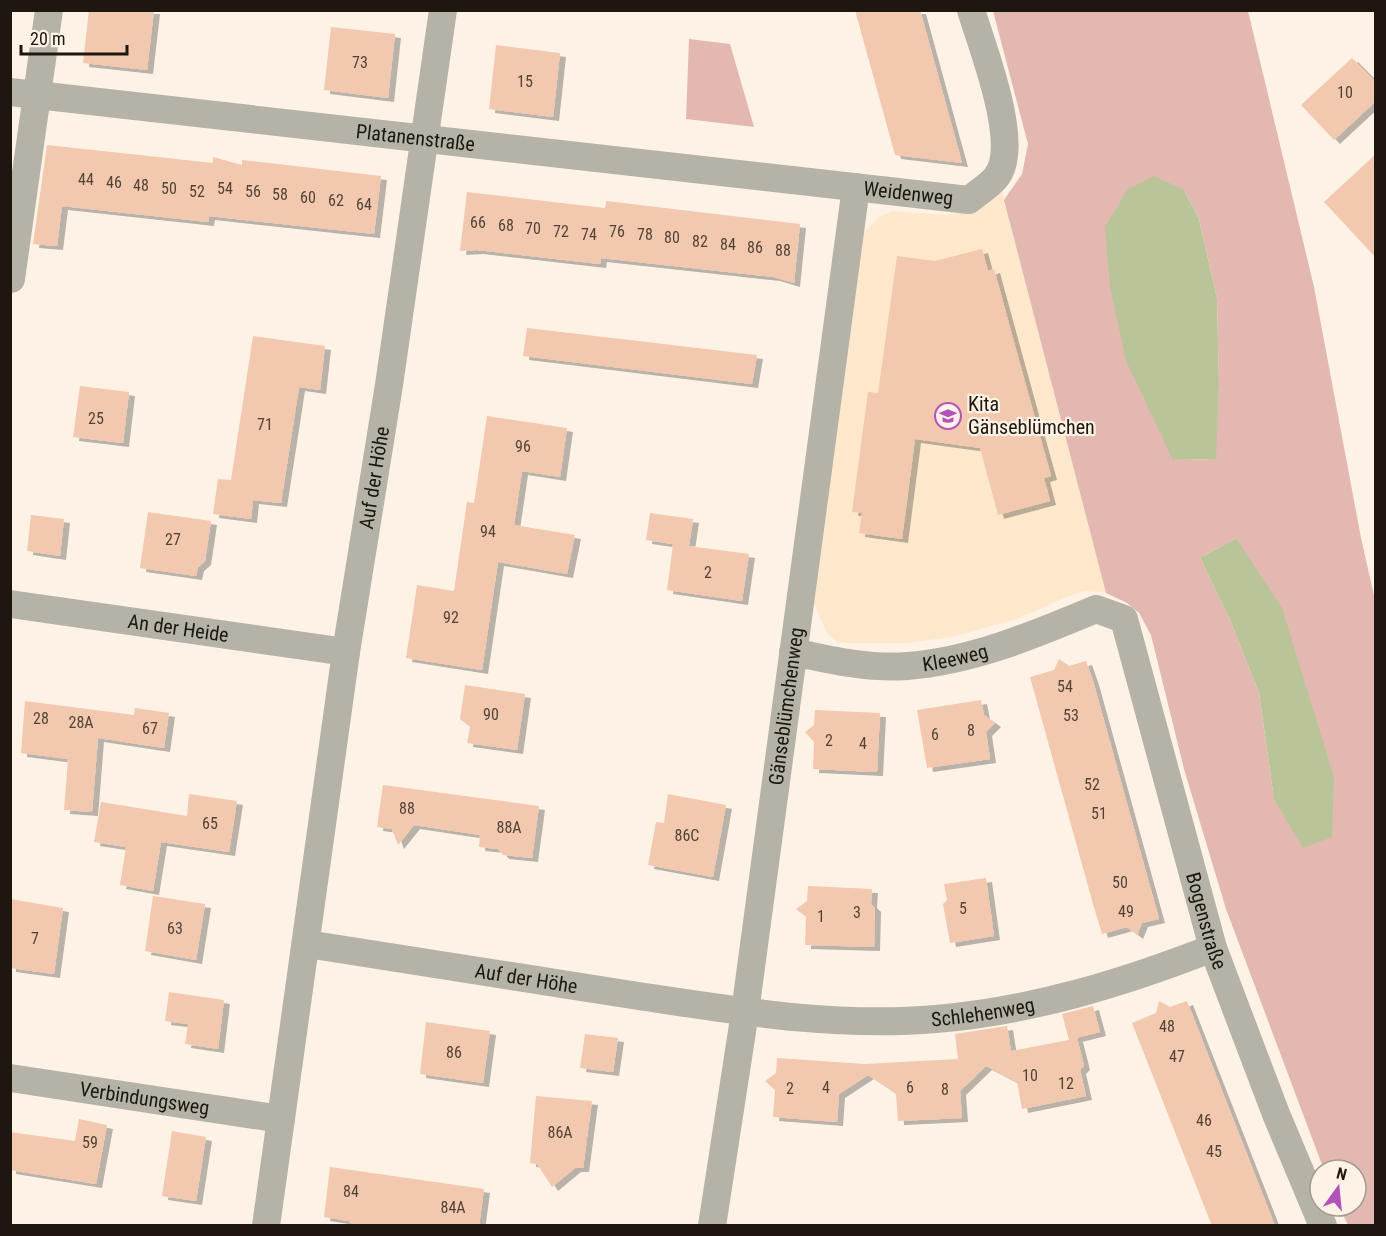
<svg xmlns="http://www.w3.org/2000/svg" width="1386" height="1236" viewBox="0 0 1386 1236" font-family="'Roboto Condensed',sans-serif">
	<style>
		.built { fill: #fee8cc }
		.green { fill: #e3b8b0; fill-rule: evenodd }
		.water { fill: #bac499 }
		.building { fill: #f2c8af; filter: url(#shadow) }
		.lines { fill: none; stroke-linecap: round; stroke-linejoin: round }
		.street { stroke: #b5b3a8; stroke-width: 28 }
		.labels { text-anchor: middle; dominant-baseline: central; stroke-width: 4.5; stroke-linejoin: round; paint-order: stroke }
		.number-label { font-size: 16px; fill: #524337 }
		.street-label { font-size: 20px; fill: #1d170f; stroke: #fdf2e5 }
		.poi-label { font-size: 20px; fill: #1d170f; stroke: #fdf2e5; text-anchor: start }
	</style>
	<defs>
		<filter id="shadow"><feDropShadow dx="6" dy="4" stdDeviation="0" flood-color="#0004"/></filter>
	</defs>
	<rect width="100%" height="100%" fill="#fdf2e5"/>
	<path class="built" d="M 1001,188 L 1106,593 L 1085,591 L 1069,596 L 1017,619 L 952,637 L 906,643 L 838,643 L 827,633 L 814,604 L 863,234 L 879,217 L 892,211 L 946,215 L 975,210 Z"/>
	<path class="green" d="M 993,11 L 1248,11 L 1314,287 L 1361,538 L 1375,600 L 1375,1225 L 1348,1225 L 1339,1206 L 1356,1206 L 1356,1170 L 1324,1170 L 1226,909 L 1184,769 L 1151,635 L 1139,613 L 1127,603 L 1106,593 L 1004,200 L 1022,174 L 1028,144 ZM 1184,190 L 1199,219 L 1217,298 L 1219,386 L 1215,459 L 1174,460 ZM 1236,538 L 1252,565 L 1274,799 L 1259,693 L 1230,620 L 1200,558 Z
		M 689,39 L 730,44 L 754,127 L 686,119 Z"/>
	<path class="water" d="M 1154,176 L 1184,190 L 1199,219 L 1217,298 L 1219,386 L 1216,459 L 1173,460 L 1126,361 L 1110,287 L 1105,227 L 1127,190 Z
		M 1236,538 L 1282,608 L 1334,777 L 1332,837 L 1303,848 L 1274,799 L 1259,693 L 1230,620 L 1200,558 Z"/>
	<path class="building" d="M 89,10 L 154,10 L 147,70 L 83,63 Z
		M 855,10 L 920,10 L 962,163 L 895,155 Z
		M 331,27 L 395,34 L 388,98 L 324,90 Z
		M 496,45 L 560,53 L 553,117 L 489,109 Z
		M 1352,58 L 1376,82 L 1376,101 L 1334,140 L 1301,105 Z
		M 47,145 L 213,163 L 213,157 L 242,165 L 242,160 L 381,176 L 374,234 L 209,216 L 208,222 L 62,206 L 57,246 L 33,244 Z
		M 1376,154 L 1376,258 L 1324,202 Z
		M 467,192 L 605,208 L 606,201 L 800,224 L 794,283 L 774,277 L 601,258 L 600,264 L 477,250 L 460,251 Z
		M 982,249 L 988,271 L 994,269 L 1017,353 L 1051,476 L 1044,478 L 1050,501 L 998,515 L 980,448 L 915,439 L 902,539 L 859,533 L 862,513 L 852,512 L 868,392 L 878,393 L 897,256 L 935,261 Z
		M 527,328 L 757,355 L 752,384 L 523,356 Z
		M 253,336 L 325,346 L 320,390 L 299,387 L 281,503 L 253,500 L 251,519 L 213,514 L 218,479 L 231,480 Z
		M 80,386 L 129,392 L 123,443 L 73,437 Z
		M 487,416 L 567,428 L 560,477 L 522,471 L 514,525 L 575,535 L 567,574 L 498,562 L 482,670 L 406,658 L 417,585 L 454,591 L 467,502 L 474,503 Z
		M 148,512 L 211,521 L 205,561 L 198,567 L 196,576 L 140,568 Z
		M 650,513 L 693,519 L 689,546 L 749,554 L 742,601 L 667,590 L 673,544 L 646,540 Z
		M 31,515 L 64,519 L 60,556 L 27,551 Z
		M 1059,659 L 1069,666 L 1086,661 L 1093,681 L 1159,919 L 1142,923 L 1137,935 L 1127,927 L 1102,934 L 1093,904 L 1030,677 L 1054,670 Z
		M 465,685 L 525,694 L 517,750 L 467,743 L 470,727 L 460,719 Z
		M 981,700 L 984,715 L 995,723 L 986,732 L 990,759 L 927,768 L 917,710 Z
		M 25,701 L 134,715 L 135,708 L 169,713 L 164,748 L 98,738 L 92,812 L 64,810 L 68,759 L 21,753 Z
		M 815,710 L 880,713 L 877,772 L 813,769 L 814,742 L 805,732 L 814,725 Z
		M 383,785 L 539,806 L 532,858 L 503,855 L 498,849 L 479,847 L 480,835 L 414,825 L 398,845 L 392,829 L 377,827 Z
		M 189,794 L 237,801 L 229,852 L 161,842 L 153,891 L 120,885 L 126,847 L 94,842 L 101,802 L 187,816 Z
		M 668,794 L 726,805 L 713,877 L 648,865 L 656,822 L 664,823 Z
		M 986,878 L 994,936 L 950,943 L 943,904 L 947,900 L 944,884 Z
		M 808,886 L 872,889 L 871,904 L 875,908 L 874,947 L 805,945 L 806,917 L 796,909 L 807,901 Z
		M 153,896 L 205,904 L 196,960 L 145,951 Z
		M 10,899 L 63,908 L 54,974 L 10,968 Z
		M 169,992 L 224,1000 L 218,1049 L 185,1044 L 188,1024 L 165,1021 Z
		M 1159,1001 L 1170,1007 L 1187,1001 L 1275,1226 L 1212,1226 L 1132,1023 L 1156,1013 Z
		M 1093,1006 L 1100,1032 L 1072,1039 L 1077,1038 L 1084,1066 L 1080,1070 L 1086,1096 L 1022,1109 L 1017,1082 L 986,1066 L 960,1091 L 962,1118 L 898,1121 L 896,1094 L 868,1075 L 839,1094 L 837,1122 L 773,1117 L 775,1090 L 765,1081 L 776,1073 L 777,1058 L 865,1064 L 958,1059 L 955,1034 L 1007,1026 L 1011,1051 L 1069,1040 L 1062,1014 Z
		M 426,1022 L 490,1031 L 483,1083 L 420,1074 Z
		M 585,1034 L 618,1038 L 613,1072 L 580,1068 Z
		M 536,1096 L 592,1101 L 583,1168 L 575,1168 L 552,1187 L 537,1164 L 530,1163 Z
		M 79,1119 L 107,1125 L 96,1184 L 10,1170 L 10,1132 L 75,1141 Z
		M 172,1131 L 206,1137 L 196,1201 L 162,1196 Z
		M 330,1167 L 484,1189 L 479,1226 L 353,1226 L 349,1221 L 324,1217 Z"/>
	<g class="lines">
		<g class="street">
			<path id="s1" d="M 10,92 L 969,200 C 977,193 991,185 997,176 C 1021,144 982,47 971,10"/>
			<path d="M 11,279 L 49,10"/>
			<path id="s2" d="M 10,604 L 346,652"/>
			<path id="s3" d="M 793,652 C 830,660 869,669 907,666 C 973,661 1036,634 1096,609 L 1124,619 L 1213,948 L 1276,1114 L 1323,1226"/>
			<path id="s4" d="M 307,944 C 415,961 523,978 632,995 C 732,1010 834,1028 936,1019 C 1032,1011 1123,983 1213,948"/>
			<path id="s5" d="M 10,1078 L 281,1119"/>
			<path id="s6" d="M 266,1226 L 346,652 L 389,385 L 443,10"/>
			<path id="s7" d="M 712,1226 L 745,1012 L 856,187"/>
		</g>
	</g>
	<defs>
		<symbol id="school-ring" viewBox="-11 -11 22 22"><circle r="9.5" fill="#fdf2e5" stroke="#b253bb" stroke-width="1.5"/><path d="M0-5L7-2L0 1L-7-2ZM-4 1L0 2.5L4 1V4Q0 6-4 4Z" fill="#b253bb"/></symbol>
	</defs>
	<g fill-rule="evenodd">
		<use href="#school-ring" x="933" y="401" width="30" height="30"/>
	</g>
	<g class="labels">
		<g class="number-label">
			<text x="360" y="62">73</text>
			<text x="525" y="81">15</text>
			<text x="1345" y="92">10</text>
			<text x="86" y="179">44</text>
			<text x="114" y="182">46</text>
			<text x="141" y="185">48</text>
			<text x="169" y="188">50</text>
			<text x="225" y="188">54</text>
			<text x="197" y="191">52</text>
			<text x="253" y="191">56</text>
			<text x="280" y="194">58</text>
			<text x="308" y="197">60</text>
			<text x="336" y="200">62</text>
			<text x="364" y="204">64</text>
			<text x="478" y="222">66</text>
			<text x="506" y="225">68</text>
			<text x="533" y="228">70</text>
			<text x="561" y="231">72</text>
			<text x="617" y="231">76</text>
			<text x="589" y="234">74</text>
			<text x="645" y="234">78</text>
			<text x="672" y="237">80</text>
			<text x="700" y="241">82</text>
			<text x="728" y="244">84</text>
			<text x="755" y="247">86</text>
			<text x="783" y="250">88</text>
			<text x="96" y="418">25</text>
			<text x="265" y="424">71</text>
			<text x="523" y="446">96</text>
			<text x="488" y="531">94</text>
			<text x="173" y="539">27</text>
			<text x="708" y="572">2</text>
			<text x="451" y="617">92</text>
			<text x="1065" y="686">54</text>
			<text x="491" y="714">90</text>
			<text x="1071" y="715">53</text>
			<text x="41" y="718">28</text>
			<text x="81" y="722">28A</text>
			<text x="150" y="728">67</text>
			<text x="971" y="730">8</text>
			<text x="935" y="734">6</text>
			<text x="829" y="740">2</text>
			<text x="863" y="743">4</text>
			<text x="1092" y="784">52</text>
			<text x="407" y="808">88</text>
			<text x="1099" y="813">51</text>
			<text x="210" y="823">65</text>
			<text x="509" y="827">88A</text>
			<text x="687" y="835">86C</text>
			<text x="1120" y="882">50</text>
			<text x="963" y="908">5</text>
			<text x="1126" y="911">49</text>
			<text x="857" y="912">3</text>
			<text x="821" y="916">1</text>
			<text x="175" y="928">63</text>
			<text x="35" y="938">7</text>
			<text x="1167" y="1026">48</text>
			<text x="454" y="1052">86</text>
			<text x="1177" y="1056">47</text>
			<text x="1030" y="1075">10</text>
			<text x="1066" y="1083">12</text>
			<text x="826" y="1087">4</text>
			<text x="910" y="1087">6</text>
			<text x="790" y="1088">2</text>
			<text x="945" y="1089">8</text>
			<text x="1204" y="1120">46</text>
			<text x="560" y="1132">86A</text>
			<text x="90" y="1142">59</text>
			<text x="1214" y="1151">45</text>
			<text x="351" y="1191">84</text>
			<text x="453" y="1207">84A</text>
		</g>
		<g class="street-label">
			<text stroke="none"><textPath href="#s1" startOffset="408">Platanenstraße</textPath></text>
			<text stroke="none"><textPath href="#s1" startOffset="904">Weidenweg</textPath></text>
			<text stroke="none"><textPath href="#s6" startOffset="756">Auf der Höhe</textPath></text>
			<text stroke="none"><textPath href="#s2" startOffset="170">An der Heide</textPath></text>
			<text stroke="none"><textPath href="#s3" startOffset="164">Kleeweg</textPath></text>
			<text stroke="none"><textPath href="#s7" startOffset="525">Gänseblümchenweg</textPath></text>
			<text stroke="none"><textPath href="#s3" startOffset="656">Bogenstraße</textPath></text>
			<text stroke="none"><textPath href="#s4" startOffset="222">Auf der Höhe</textPath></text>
			<text stroke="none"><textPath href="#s4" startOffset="682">Schlehenweg</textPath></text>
			<text stroke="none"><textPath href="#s5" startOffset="136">Verbindungsweg</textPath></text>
		</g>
		<g class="poi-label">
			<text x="968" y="404">Kita<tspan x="968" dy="23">Gänseblümchen</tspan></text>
		</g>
	</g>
	<rect width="1386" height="1236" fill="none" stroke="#1d170f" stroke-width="24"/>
	<g transform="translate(1338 1188) rotate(15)"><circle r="28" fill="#fdf2e5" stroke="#a39a8f" stroke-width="1.5"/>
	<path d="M0-4.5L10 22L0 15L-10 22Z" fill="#b253bb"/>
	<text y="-9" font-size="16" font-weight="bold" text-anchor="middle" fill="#1d170f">N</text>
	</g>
	<path d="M21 45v9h106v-9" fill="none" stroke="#1d170f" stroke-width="3"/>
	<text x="30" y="45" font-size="18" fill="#1d170f" stroke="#fdf2e5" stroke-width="4.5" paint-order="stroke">20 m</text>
</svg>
